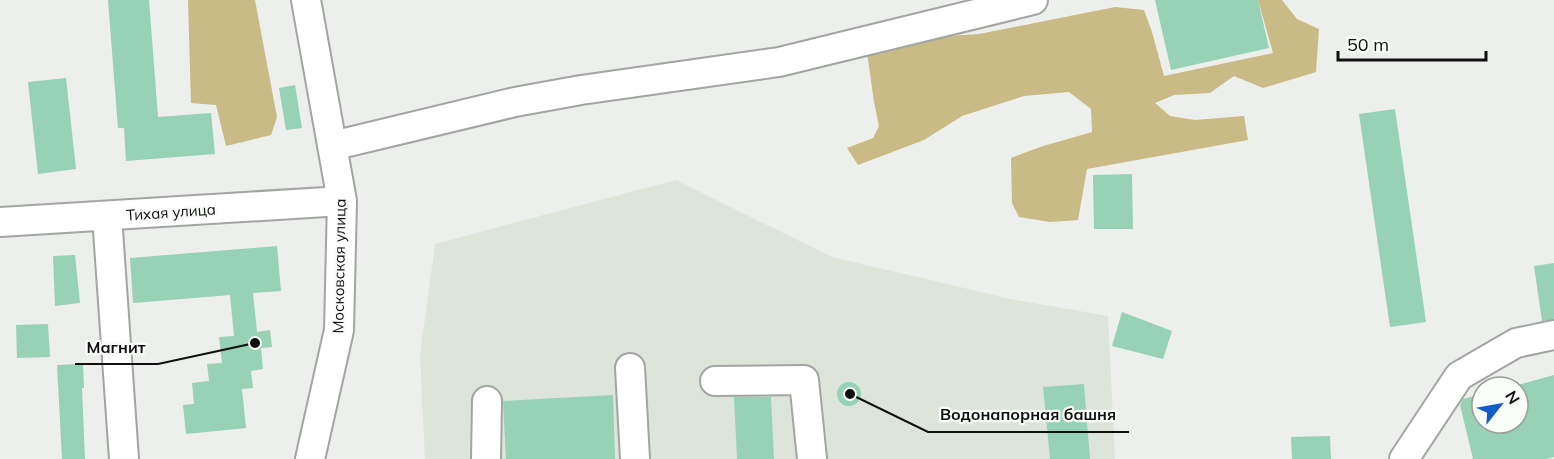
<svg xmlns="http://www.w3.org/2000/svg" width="1554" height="459" viewBox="0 0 1554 459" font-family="Mulish,sans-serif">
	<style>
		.built { fill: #dde5db }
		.forest { fill: #caba85 }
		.building { fill: #97d1b6 }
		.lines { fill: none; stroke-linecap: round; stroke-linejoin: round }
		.minor-casing { stroke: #a2a5a2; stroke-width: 32 }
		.minor { stroke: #fff; stroke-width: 28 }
		.labels { text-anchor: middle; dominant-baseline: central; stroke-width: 4.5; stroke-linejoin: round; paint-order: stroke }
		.street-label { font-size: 15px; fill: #0f100f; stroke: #f9fcf9 }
		.leader { fill: none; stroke: #0f100f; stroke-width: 2 }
		.callout-dot { fill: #0f100f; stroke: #f9fcf9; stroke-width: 2 }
		.callout-label { font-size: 16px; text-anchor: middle; font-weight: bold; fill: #0f100f; stroke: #f9fcf9; stroke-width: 4.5; stroke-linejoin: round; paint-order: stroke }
	</style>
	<rect width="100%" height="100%" fill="#ecefeb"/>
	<path class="built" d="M 676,180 L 832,257 L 1011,299 L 1108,316 L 1115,459 L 425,459 L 420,356 L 435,244 Z"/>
	<path class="forest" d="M 188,0 L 255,0 L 277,117 L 271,135 L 226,146 L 216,105 L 191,103 Z
		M 1258,0 L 1282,0 L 1297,19 L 1319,29 L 1316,72 L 1263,88 L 1234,76 L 1210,93 L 1174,95 L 1155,103 L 1170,116 L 1195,120 L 1244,116 L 1248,140 L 1087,169 L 1078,220 L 1050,222 L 1019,217 L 1012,203 L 1011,158 L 1040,147 L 1092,132 L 1091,109 L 1069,92 L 1024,96 L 962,116 L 924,140 L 858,165 L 847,148 L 873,138 L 879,126 L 874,102 L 867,52 L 913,38 L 979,34 L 1115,7 L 1144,10 L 1152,32 L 1164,76 L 1273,53 Z"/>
	<path class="building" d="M 108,0 L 149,0 L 158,117 L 211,113 L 215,154 L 126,161 L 124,128 L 118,128 Z
		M 1155,0 L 1258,0 L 1269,48 L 1171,70 Z
		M 66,78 L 76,169 L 38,174 L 28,82 Z
		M 295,85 L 302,128 L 286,130 L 279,88 Z
		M 1395,109 L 1426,322 L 1390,327 L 1359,114 Z
		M 1132,174 L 1133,229 L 1094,229 L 1093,175 Z
		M 277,246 L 281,291 L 253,293 L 257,332 L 270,330 L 272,347 L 261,348 L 263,369 L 251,371 L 253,388 L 242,389 L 246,428 L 186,434 L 183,405 L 194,404 L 192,383 L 209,381 L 207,364 L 222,363 L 219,337 L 234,336 L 230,295 L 133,303 L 130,258 Z
		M 75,255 L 80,303 L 55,306 L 53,256 Z
		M 1554,263 L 1554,319 L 1542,321 L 1534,266 Z
		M 1122,312 L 1172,331 L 1163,359 L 1112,346 Z
		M 48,324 L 50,357 L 17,358 L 16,325 Z
		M 83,364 L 84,388 L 82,388 L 85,459 L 62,459 L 57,365 Z
		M 1554,375 L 1554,457 L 1546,459 L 1473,459 L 1460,405 L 1463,399 L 1482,394 L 1482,423 L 1518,423 L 1518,385 Z
		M837 394a12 12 0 1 1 24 0a12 12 0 1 1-24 0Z
		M 1084,384 L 1090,459 L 1050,459 L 1043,387 Z
		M 613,395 L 615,459 L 506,459 L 503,401 Z
		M 734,397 L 771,397 L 774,459 L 737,459 Z
		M 1330,436 L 1331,459 L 1292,459 L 1291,437 Z"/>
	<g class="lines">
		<defs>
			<path id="minor" d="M 306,0 L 342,201 L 339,330 L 310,459
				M 332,146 L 515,102 L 581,90 L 779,62 L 1033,0
				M 107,216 L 124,459
				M 0,222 L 342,201
				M 630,368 L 635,459
				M 715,381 L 804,380 L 812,459
				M 486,459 L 487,401
				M 1404,459 L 1459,376 L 1516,343 L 1554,335"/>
		</defs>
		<use href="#minor" class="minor-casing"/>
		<use href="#minor" class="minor"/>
	</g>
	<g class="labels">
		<g class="street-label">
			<text transform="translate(171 212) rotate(-4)">Тихая улица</text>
			<text transform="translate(339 266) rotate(-89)">Московская улица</text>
		</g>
	</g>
	<path class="leader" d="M255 343L158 364H75M850 394L928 432H1129"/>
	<g class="callout-dot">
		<circle cx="255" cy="343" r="6"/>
		<circle cx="850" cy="394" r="6"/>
	</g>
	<g class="callout-label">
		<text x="116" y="353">Магнит</text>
		<text x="1028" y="420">Водонапорная башня</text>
	</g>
	<g transform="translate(1500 405) rotate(59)"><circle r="28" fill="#f9fcf9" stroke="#9b9e9b" stroke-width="1.5"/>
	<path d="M0-4.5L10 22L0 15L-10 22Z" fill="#125dc8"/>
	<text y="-9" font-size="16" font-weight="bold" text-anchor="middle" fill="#0f100f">N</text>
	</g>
	<path d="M1338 51v9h148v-9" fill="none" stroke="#0f100f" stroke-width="3"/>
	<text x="1347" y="51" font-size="18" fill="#0f100f" stroke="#f9fcf9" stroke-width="4.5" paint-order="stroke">50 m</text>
</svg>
